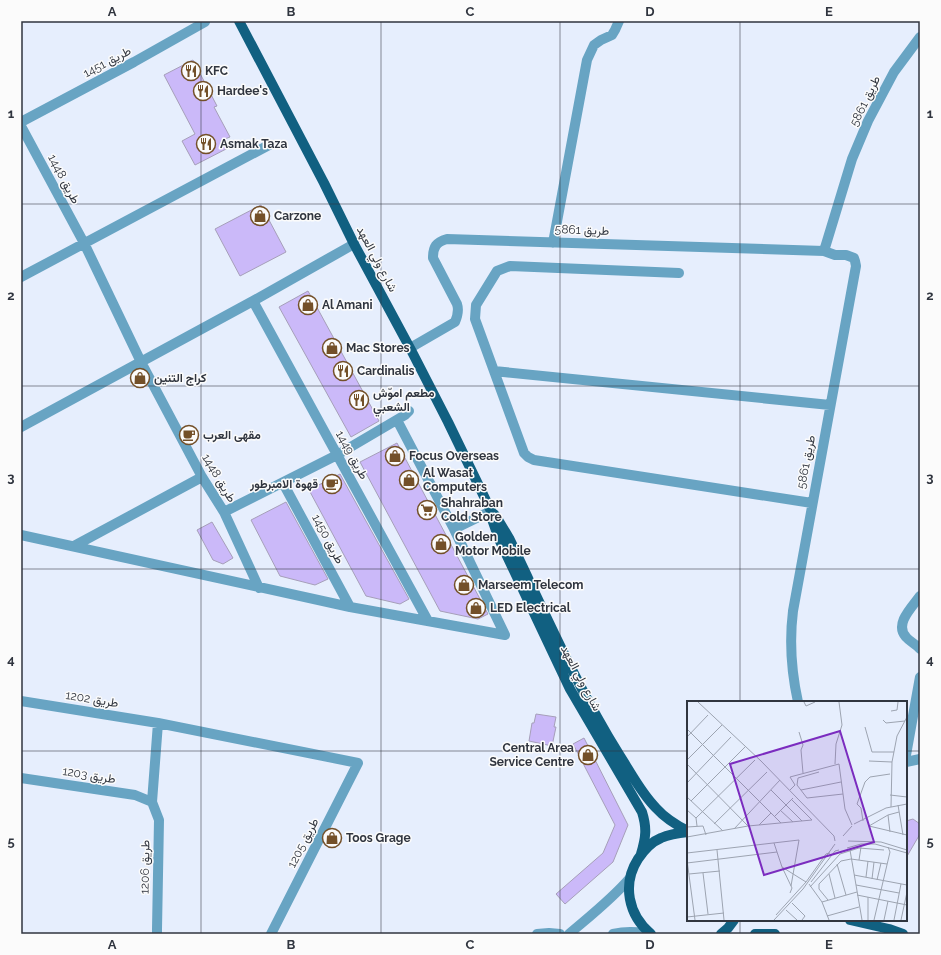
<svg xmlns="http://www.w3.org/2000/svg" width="941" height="955" viewBox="0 0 941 955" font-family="Raleway,Vazirmatn,sans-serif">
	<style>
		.building { fill: #cbb9f9; stroke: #a69fb9 }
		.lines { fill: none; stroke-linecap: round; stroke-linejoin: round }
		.minor { stroke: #68a4c3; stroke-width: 10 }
		.major { stroke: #116081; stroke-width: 10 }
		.grid { fill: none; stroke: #30353f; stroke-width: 1; stroke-opacity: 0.55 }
		.labels { text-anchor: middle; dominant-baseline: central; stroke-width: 3; stroke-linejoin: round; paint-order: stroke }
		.street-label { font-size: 12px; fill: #30353f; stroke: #fbfbfb }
		.poi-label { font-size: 12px; font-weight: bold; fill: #30353f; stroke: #fbfbfb; text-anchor: start }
		.inset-road { fill: none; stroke: #9da4b1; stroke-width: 1 }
		.view { fill: #7b2cbf; fill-opacity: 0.15; stroke: #7b2cbf; stroke-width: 2 }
		.inset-edge { fill: none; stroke: #30353f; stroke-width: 2 }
		.neatline { fill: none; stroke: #30353f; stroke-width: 1.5 }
		.grid-label { font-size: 13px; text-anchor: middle; font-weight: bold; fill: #30353f }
	</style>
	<rect width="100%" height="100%" fill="#e6eefd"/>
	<path class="building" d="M 193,60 L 217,106 L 214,107 L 230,137 L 225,139 L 230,147 L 195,165 L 182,141 L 195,134 L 164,75 Z
		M 261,205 L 286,252 L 240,276 L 215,229 Z
		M 308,291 L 379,421 L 351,437 L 279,307 Z
		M 397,443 L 488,614 L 478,619 L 440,611 L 360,462 Z
		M 340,474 L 409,599 L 400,604 L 366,596 L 309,490 Z
		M 286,502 L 328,579 L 315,585 L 280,576 L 251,520 Z
		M 212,522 L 233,558 L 223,564 L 213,560 L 197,530 Z
		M 536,714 L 556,717 L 554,727 L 556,727 L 552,746 L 529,741 L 532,723 L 534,723 Z
		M 584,738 L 628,825 L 613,862 L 565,904 L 556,894 L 603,853 L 615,825 L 573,744 Z
		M 913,819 L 920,824 L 920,834 L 906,858 L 906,821 Z"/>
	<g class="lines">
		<path class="minor" d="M 21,122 L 134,62 L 205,22
			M 21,126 L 84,243 L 141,362 L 202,477 L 224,512 L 259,588
			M 553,243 L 587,60 L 594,45 L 601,40 L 612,35 L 615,30 L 619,21
			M 824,251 L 852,159 L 868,121 L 894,72 L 920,37
			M 679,273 L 510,266 L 497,271 L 476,305 L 475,319 L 524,453 L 528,457 L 534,460 L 812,503
			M 21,277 L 269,145
			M 253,301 L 428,621
			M 410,348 L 455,322 C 458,315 459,310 457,304 L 433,258 C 433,247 436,242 447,239 L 824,251 L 835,255 L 846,255 L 854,258 L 855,261 L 856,266 L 793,611 C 789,643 791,670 798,702
			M 494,371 L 830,405
			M 397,420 L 454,529 L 505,635
			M 21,427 L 253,301 L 354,244
			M 283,483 L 350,607
			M 224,512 L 337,455 L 405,415 L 409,411
			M 454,529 L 491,511
			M 21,535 L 350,607 L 505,635
			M 74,546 L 202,477
			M 920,596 C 912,607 894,624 906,637 C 910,642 916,644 920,649
			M 21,701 L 158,723 L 358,763 L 271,934
			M 906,755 L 920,677
			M 906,762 L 920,759
			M 21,778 L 135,795 L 152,802
			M 157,934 L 157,929 L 159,820 L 152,802 L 158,723
			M 537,934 L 549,933 L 560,934
			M 569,934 C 590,916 612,899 630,878
			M 613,934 C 627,931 636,932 650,933"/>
		<path class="major" d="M 239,21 L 324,183 L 354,244 L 410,348 L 448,422 L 491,511 L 492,519 L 499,539 L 570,689 L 642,812 C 647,828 646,837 641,854
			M 494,514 L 497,518 L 509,538 C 544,611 577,687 620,756 C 631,773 641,793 656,808 C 665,818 676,825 688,831
			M 850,920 L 889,929 L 903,934
			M 651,934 C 628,915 622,884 638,859 C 644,850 651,842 661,838 C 670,834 678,833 688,832
			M 721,934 L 728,928 L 734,920
			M 755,934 L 775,934"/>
	</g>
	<path class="grid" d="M 201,21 L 201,934M 381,21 L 381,934M 560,21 L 560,934M 740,21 L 740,702M 21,204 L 920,204M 21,386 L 920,386M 21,569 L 920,569M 21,751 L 688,751M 906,751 L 920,751M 740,920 L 740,934"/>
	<defs>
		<symbol id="restaurant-ring" viewBox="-11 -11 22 22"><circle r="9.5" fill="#fbfbfb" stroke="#735029" stroke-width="1.5"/><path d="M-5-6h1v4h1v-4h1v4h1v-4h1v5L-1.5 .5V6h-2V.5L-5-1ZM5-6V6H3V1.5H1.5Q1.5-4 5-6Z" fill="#735029"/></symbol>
		<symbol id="shop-ring" viewBox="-11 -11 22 22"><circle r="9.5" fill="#fbfbfb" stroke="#735029" stroke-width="1.5"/><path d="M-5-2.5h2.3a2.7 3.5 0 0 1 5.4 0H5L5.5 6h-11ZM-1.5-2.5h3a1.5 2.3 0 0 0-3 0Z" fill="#735029"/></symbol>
		<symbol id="cafe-ring" viewBox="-11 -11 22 22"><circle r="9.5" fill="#fbfbfb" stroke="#735029" stroke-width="1.5"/><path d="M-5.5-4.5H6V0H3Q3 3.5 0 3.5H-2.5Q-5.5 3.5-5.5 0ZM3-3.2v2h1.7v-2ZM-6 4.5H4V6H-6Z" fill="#735029"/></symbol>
		<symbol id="supermarket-ring" viewBox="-11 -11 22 22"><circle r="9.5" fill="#fbfbfb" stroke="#735029" stroke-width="1.5"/><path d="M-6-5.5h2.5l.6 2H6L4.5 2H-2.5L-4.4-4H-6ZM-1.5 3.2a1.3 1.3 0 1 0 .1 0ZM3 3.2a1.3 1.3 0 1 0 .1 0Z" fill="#735029"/></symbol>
	</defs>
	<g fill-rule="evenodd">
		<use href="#restaurant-ring" x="180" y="60" width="22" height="22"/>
		<use href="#restaurant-ring" x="192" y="80" width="22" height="22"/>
		<use href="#restaurant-ring" x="195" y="133" width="22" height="22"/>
		<use href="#shop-ring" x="249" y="205" width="22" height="22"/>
		<use href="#shop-ring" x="297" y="294" width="22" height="22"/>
		<use href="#shop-ring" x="321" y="337" width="22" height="22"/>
		<use href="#restaurant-ring" x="332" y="360" width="22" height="22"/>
		<use href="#shop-ring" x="129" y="367" width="22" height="22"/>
		<use href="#restaurant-ring" x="348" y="389" width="22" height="22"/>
		<use href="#cafe-ring" x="178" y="424" width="22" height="22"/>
		<use href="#shop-ring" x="384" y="445" width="22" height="22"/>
		<use href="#shop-ring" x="398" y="469" width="22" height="22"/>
		<use href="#cafe-ring" x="321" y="473" width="22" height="22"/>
		<use href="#supermarket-ring" x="416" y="499" width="22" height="22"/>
		<use href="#shop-ring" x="430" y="533" width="22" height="22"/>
		<use href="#shop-ring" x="453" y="574" width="22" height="22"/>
		<use href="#shop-ring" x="465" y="597" width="22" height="22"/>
		<use href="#shop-ring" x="577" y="744" width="22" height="22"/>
		<use href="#shop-ring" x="321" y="827" width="22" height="22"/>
	</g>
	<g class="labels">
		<g class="street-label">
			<text transform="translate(107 62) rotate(-28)">طريق 1451</text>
			<text transform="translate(865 101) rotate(-64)">طريق 5861</text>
			<text transform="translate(64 179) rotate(62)">طريق 1448</text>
			<text transform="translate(582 230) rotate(2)">طريق 5861</text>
			<text transform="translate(377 259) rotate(62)">شارع ولي العهد</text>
			<text transform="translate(352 455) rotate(61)">طريق 1449</text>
			<text transform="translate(806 462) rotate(-79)">طريق 5861</text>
			<text transform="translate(219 478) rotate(59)">طريق 1448</text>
			<text transform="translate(328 539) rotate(62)">طريق 1450</text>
			<text transform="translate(581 678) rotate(62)">شارع ولي العهد</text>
			<text transform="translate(92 699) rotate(9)">طريق 1202</text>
			<text transform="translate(89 775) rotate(9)">طريق 1203</text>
			<text transform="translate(303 843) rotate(-63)">طريق 1205</text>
			<text transform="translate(145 867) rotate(-89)">طريق 1206</text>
		</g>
		<g class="poi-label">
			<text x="205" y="71">KFC</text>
			<text x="217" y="91">Hardee's</text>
			<text x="220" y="144">Asmak Taza</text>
			<text x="274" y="216">Carzone</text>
			<text x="322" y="305">Al Amani</text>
			<text x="346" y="348">Mac Stores</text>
			<text x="357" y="371">Cardinalis</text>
			<text x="154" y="378">كراج التنين</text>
			<text x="373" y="393">مطعم اموّش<tspan x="373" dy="14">الشعبي</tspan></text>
			<text x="203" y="435">مقهى العرب</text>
			<text x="409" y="456">Focus Overseas</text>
			<text x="423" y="473">Al Wasat<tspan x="423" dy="14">Computers</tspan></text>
			<text x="318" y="484" text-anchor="end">قهوة الامبرطور</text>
			<text x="441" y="503">Shahraban<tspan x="441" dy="14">Cold Store</tspan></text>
			<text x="455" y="537">Golden<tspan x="455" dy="14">Motor Mobile</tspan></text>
			<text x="478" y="585">Marseem Telecom</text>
			<text x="490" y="608">LED Electrical</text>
			<text x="574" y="748" text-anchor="end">Central Area<tspan x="574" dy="14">Service Centre</tspan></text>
			<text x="346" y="838">Toos Grage</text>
		</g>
	</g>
	<g transform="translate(687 701)">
		<rect width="220" height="220" fill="#e6eefd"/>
		<path class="inset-road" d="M 11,1 L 74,60 L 147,135 L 148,140M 117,1 L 119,5 L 128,1M 204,10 L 210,9 L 211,1M 196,19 L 199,22 L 218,20M 178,26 L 185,51 L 207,51M 0,28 L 94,122M 112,31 L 116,44 L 114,49 L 116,72M 0,36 L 21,14M 0,59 L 35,24M 182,60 L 205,61M 0,63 L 61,125M 148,63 L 149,43 L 155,24 L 152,1M 132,71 L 111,77 L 110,84 L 120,97 L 156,93M 0,82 L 44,36M 84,89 L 115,120M 103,89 L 108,84 L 103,76 L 152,63 L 158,108 L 165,124M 114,89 L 154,81M 203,94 L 220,96M 0,96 L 36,130M 104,98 L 125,119M 4,100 L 59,45M 211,104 L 216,134M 204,106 L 205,61 L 210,35 L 220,16M 0,109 L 9,117 L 10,125M 93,109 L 106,121M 212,111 L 201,114 L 182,125 L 220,134M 201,114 L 203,131M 88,115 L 106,97M 9,117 L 68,59M 176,120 L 174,107 L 170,103 L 178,81 L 183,76 L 203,73M 27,123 L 80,71M 167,123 L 199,107 L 220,103M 72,124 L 84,112M 0,126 L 16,125 L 19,134M 47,128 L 93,79M 156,135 L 165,125M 0,136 L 61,125 L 125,119M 161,140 L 194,141 L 220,149M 87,142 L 95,166 L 105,187 L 103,192M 160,147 L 174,143 L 188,143 L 220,152M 30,149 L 37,219M 163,149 L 175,219M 0,152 L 112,139 L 104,185M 0,159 L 8,219M 172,159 L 174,146M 0,162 L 90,151M 150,163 L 159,194M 95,166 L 119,181M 16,172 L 21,213M 2,173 L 33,170M 142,173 L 148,197M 167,174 L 220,184M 179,176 L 181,160M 185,178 L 187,161M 190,179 L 194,162M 124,181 L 148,150 L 152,149M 122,183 L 135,201 L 142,219M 169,184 L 212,192M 123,186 L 153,153 L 172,147 L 197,149M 170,194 L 220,204M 181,196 L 181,219M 141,199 L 132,188 L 132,183 L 154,160 L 164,158 L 200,163M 135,201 L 170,191M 105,202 L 118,215 L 115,219M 99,209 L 110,219M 89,214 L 119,181 L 139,153 L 143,152M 140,215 L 172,206M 0,216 L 37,212M 87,219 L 116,188 L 148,143M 187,219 L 203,151 L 201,146M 197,219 L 201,200M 207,219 L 214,183M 214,219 L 220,191"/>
		<path class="view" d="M 153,30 L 187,141 L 77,174 L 43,63 Z"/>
		<rect width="220" height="220" class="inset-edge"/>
	</g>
	<rect width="941" height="955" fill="none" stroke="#fbfbfb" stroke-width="44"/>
	<rect x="22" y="22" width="897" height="911" class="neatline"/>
	<g class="grid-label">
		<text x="112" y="16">A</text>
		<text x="291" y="16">B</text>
		<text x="470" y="16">C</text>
		<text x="650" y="16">D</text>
		<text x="829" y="16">E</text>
		<text x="11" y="118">1</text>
		<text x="930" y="118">1</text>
		<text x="11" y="300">2</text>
		<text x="930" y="300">2</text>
		<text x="11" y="482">3</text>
		<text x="930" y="482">3</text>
		<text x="11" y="664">4</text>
		<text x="930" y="664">4</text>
		<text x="11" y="846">5</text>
		<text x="930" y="846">5</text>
		<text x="112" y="949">A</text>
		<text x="291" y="949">B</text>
		<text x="470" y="949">C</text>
		<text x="650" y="949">D</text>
		<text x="829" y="949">E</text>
	</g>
</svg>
